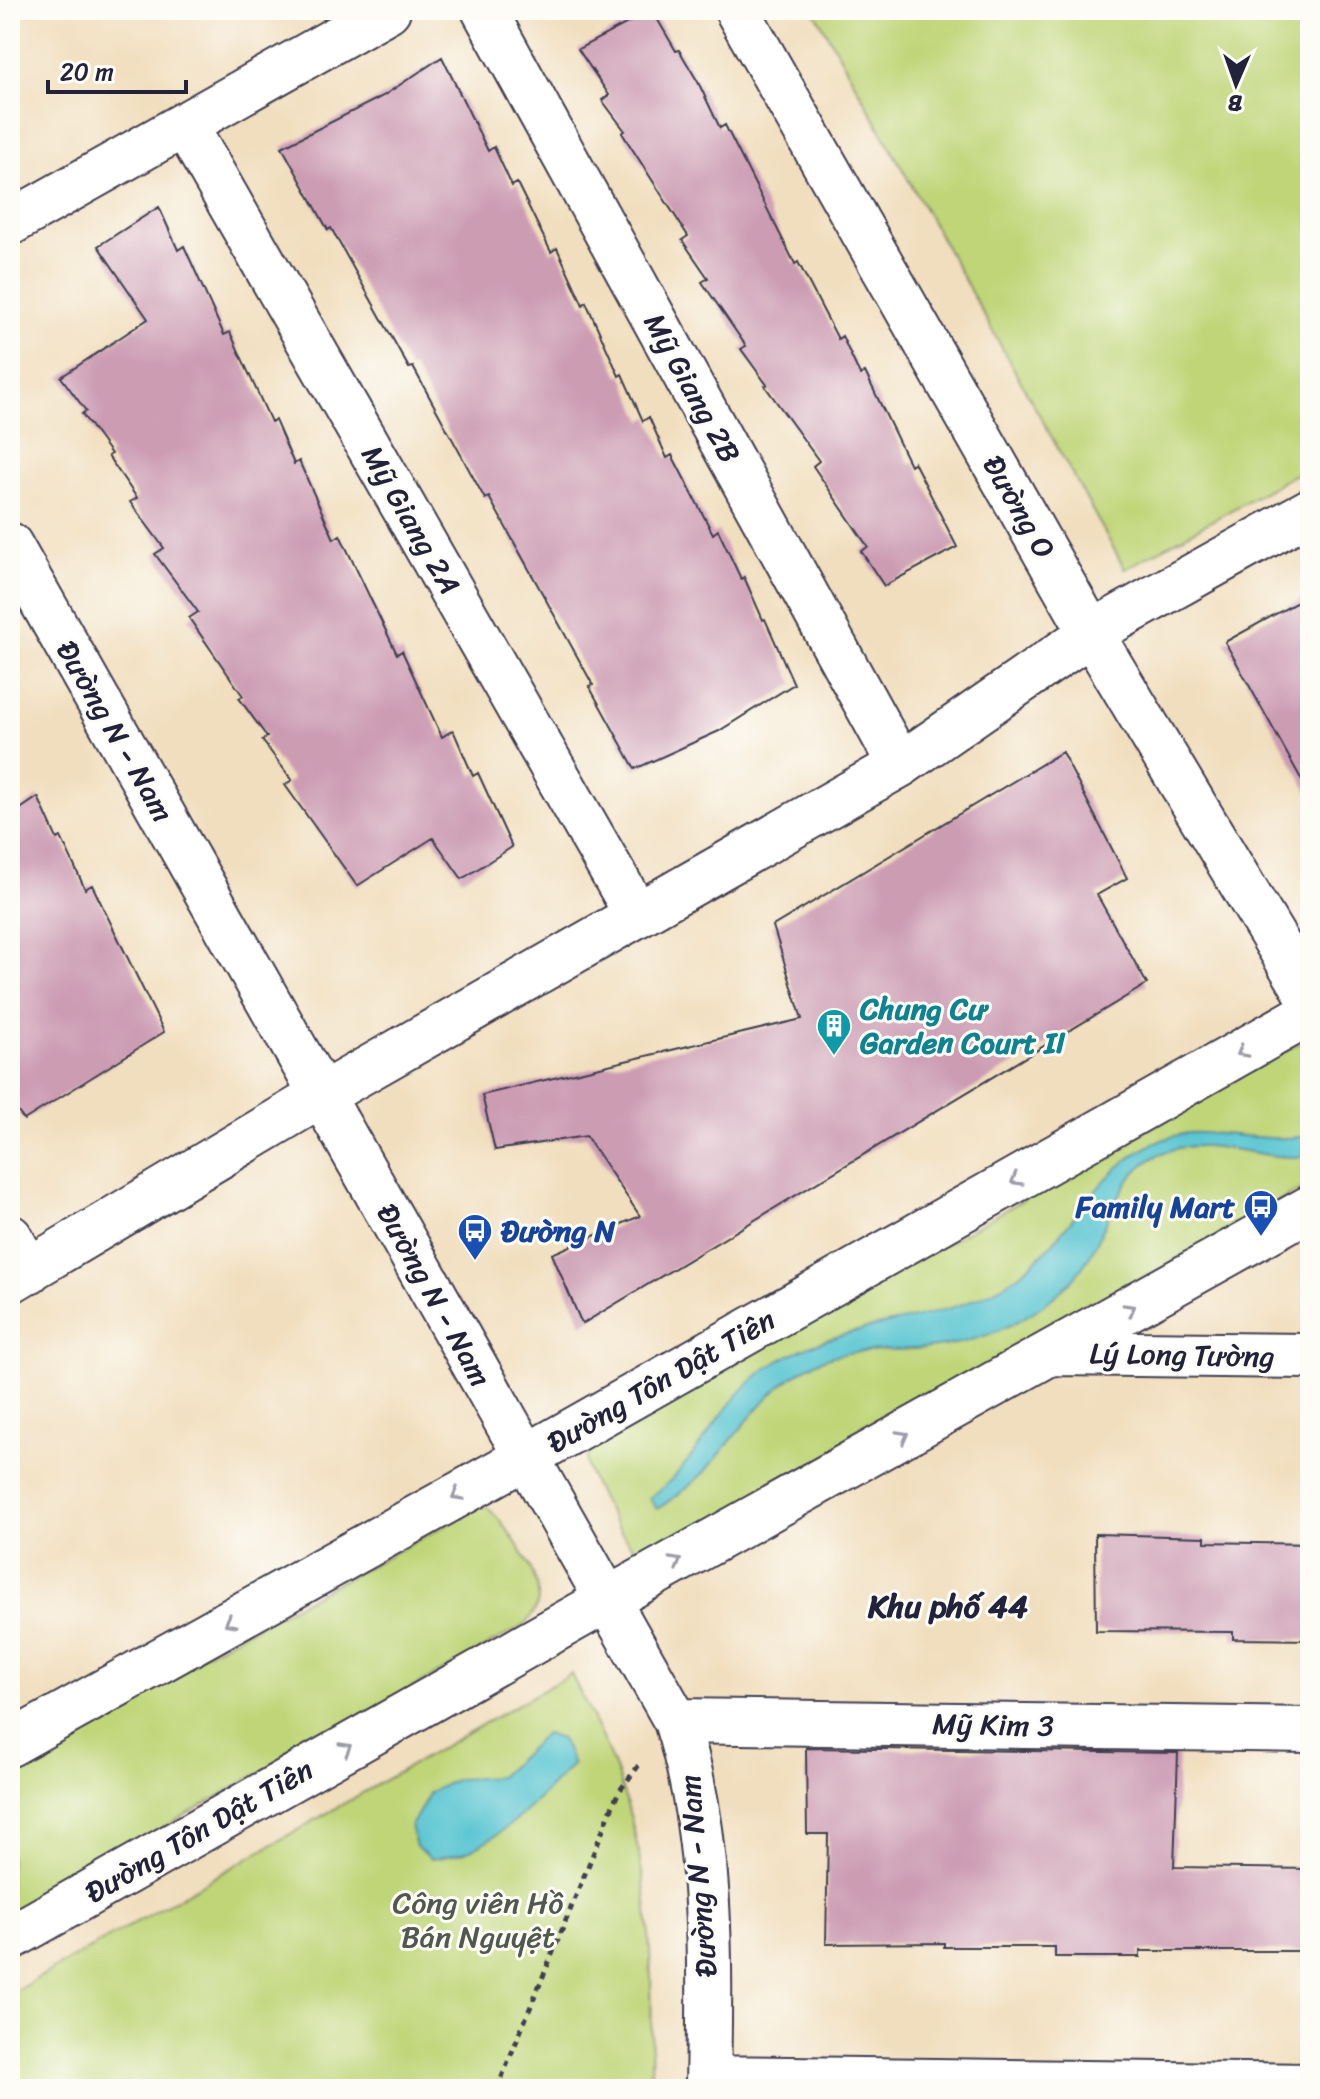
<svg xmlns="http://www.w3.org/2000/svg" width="1320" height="2099" viewBox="0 0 1320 2099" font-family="Sriracha,sans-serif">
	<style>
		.green { fill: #c0d578; stroke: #717c5a; stroke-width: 2 }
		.water { fill: #59c5d1; stroke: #3e7486; stroke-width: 2 }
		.building { fill: #cc9cb3 }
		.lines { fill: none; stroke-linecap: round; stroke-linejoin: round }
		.minor-casing { stroke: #413e4f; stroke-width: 48 }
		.path { stroke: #413e4f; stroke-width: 5; stroke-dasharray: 6 6; stroke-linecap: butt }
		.minor { stroke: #fff; stroke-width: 44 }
		.oneway { stroke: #9c9ca7 }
		.labels { text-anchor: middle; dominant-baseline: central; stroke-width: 6; stroke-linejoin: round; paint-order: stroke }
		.street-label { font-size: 30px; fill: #22223b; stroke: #fdfcf7 }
		.culture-label { font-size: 30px; font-weight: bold; fill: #0d838f; stroke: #fdfcf7; text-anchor: start }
		.transit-label { font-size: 30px; font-weight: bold; fill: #164399; stroke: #fdfcf7; text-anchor: end }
		.park-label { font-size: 30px; fill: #51584d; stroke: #fdfcf7 }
		.neighbourhood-label { font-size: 32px; font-weight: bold; fill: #22223b; stroke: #fdfcf7 }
	</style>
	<rect width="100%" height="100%" fill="#fdfcf7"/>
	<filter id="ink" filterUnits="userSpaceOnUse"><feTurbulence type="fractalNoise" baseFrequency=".0125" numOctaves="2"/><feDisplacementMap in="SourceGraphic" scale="16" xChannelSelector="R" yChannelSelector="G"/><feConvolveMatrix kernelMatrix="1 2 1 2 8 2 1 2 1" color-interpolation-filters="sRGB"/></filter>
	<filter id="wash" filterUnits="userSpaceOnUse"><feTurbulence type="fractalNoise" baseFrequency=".006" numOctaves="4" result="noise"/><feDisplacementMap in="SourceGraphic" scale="32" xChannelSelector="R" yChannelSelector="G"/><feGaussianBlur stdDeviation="1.8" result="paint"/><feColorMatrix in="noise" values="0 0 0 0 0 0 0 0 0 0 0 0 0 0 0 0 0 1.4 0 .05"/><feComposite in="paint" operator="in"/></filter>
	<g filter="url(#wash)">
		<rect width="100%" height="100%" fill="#f1debe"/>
		<path class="green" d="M 814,10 L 1310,10 L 1310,466 L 1125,569 Z
			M 1310,1037 L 1310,1184 L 665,1548 C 655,1551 644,1552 634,1547 C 622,1539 588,1479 587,1464 C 586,1455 589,1447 596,1442 Z
			M 483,1505 C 503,1517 541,1575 538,1599 C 537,1611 530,1618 523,1626 L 10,1913 L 10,1758 Z
			M 571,1674 C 589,1711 608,1747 621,1786 C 655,1885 652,1986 651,2089 L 10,2089 L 10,1994 Z"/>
		<path class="water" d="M 1188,1133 C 1229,1131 1271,1144 1310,1135 L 1310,1156 C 1260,1163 1209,1132 1160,1154 C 1119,1173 1110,1221 1089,1257 C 1078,1276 1061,1292 1043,1305 C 1004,1334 961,1347 913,1349 C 882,1351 846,1348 817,1362 C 769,1385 743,1428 709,1467 C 694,1484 676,1497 657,1509 L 649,1498 C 699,1464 717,1404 766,1369 C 837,1319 931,1329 1005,1284 C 1077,1241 1097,1148 1188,1133 Z
			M 545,1734 L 561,1739 L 573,1764 C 541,1795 506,1838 462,1853 C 452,1856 441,1857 431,1859 L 416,1847 L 411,1826 L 430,1792 L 457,1779 L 499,1777 Z"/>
		<g id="blocks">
			<path class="building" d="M 652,10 L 676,51 L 679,50 L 698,82 L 720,128 L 725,125 L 795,264 L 798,262 L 838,339 L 842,336 L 860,375 L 865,372 L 910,465 L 914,462 L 957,547 L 884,586 L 861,551 L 868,547 L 813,466 L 819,461 L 765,386 L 767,385 L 741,349 L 746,346 L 702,282 L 708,278 L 682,240 L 688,236 L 622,133 L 625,131 L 602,100 L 609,95 L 578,49 Z
				M 442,57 L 488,151 L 494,147 L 512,186 L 517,183 L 551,252 L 557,248 L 583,305 L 586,302 L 619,376 L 622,374 L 643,421 L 649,417 L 667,458 L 672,455 L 713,534 L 718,530 L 741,579 L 744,577 L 763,620 L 765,619 L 794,684 L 719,731 L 635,769 L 589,686 L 593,685 L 489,497 L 485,499 L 413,367 L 409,368 L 331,228 L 328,230 L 282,147 L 383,96 Z
				M 159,207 L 178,250 L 184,246 L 224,335 L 230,332 L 271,422 L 275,420 L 294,464 L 299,461 L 334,539 L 340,535 L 397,654 L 402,651 L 442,737 L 453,730 L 473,776 L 478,773 L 512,847 L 462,879 L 433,838 L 357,886 L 285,785 L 292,780 L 262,740 L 267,737 L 239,698 L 243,696 L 189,618 L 198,612 L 155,554 L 164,548 L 130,502 L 137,498 L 108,456 L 111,454 L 82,414 L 86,411 L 61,377 L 148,319 L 98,246 Z
				M 1310,595 L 1310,795 L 1225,642 Z
				M 1062,752 L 1127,878 L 1097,895 L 1147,984 L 582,1324 L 552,1254 L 640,1216 L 586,1136 L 495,1150 L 482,1095 L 802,1019 L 773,926 Z
				M 38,797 L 57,839 L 61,837 L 85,889 L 92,885 L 164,1032 L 24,1120 L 10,1101 L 10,816 Z
				M 1095,1534 L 1205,1537 L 1205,1542 L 1310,1544 L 1310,1640 L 1233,1639 L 1233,1632 L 1096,1631 Z
				M 806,1748 L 1178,1753 L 1174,1867 L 1310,1869 L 1310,1951 L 1140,1951 L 1140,1957 L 1055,1957 L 1055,1947 L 944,1947 L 944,1943 L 826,1944 L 828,1834 L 807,1834 Z"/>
		</g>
	</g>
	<g filter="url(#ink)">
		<use href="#blocks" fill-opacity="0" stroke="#413e4f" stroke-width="2"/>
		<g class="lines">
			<defs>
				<path id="minor" d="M 484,10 L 900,765
					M 737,10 L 1091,633 L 1310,998
					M 185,125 L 637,915
					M 10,223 L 388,10
					M 10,545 L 676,1721 C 714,1838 710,1967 708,2089
					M 10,1237 L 29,1271
					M 10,1281 L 322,1095 L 900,765 L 1091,633 L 1310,511
					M 1056,1353 L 1310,1356
					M 676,1721 L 1310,1730
					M 10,1744 L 526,1457 L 1310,1013
					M 10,1938 L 607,1600 L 1310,1208
					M 708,2078 L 1310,2086"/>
			</defs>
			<use href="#minor" class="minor-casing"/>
			<path class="path" d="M 497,2089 L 618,1793 L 639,1765"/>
			<use href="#minor" class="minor"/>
		</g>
		<defs><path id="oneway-chevron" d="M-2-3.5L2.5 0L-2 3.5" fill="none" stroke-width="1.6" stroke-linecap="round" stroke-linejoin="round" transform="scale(2)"/></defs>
		<g class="oneway">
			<use href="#oneway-chevron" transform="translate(1242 1052) rotate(150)"/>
			<use href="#oneway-chevron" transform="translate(1016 1180) rotate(150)"/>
			<use href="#oneway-chevron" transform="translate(1130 1309) rotate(-29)"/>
			<use href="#oneway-chevron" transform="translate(903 1436) rotate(-29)"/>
			<use href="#oneway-chevron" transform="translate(457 1495) rotate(151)"/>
			<use href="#oneway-chevron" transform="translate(676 1562) rotate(-29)"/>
			<use href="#oneway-chevron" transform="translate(230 1622) rotate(151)"/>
			<use href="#oneway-chevron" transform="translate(346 1748) rotate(-30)"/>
		</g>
	</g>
	<defs>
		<symbol id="building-pin" viewBox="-11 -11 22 30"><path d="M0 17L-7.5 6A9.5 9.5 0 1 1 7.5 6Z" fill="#0f9aa8" stroke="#fdfcf7"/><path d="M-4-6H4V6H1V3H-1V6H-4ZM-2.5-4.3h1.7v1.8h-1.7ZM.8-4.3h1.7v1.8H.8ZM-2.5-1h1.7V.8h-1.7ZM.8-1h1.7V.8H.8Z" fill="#fff"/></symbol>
		<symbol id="bus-pin" viewBox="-11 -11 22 30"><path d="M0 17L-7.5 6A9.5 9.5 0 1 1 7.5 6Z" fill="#1a4fb4" stroke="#fdfcf7"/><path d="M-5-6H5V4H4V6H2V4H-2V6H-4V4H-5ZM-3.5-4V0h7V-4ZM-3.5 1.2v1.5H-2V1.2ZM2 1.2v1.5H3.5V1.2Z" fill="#fff"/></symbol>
	</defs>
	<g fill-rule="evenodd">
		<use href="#building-pin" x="814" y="1006" width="40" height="54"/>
		<use href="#bus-pin" x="1241" y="1187" width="40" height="54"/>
		<use href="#bus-pin" x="455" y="1211" width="40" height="54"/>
	</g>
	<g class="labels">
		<g class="street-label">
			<text transform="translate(692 388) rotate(61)">Mỹ Giang 2B</text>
			<text transform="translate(1019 507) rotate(60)">Đường O</text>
			<text transform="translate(411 520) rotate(60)">Mỹ Giang 2A</text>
			<text transform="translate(115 731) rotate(60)">Đường N - Nam</text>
			<text transform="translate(434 1295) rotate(61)">Đường N - Nam</text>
			<text transform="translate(1182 1355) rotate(1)">Lý Long Tường</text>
			<text transform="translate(661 1381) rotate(-30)">Đường Tôn Dật Tiên</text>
			<text transform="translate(993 1725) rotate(1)">Mỹ Kim 3</text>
			<text transform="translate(199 1831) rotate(-30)">Đường Tôn Dật Tiên</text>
			<text transform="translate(698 1876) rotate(-95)">Đường N - Nam</text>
		</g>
		<g class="culture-label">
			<text x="860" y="1009">Chung Cư<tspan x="860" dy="34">Garden Court II</tspan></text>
		</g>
		<g class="transit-label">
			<text x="1235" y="1207">Family Mart</text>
			<text x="501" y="1231" text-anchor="start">Đường N</text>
		</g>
		<g class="park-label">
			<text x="478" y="1903">Công viên Hồ<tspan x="478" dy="34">Bán Nguyệt</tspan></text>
		</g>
		<g class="neighbourhood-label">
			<text x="948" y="1606">Khu phố 44</text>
		</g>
	</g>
	<rect width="1320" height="2099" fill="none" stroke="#fdfcf7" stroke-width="40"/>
	<g transform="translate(1236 84) rotate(182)" stroke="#fdfcf7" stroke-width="6" paint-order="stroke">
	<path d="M0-6L14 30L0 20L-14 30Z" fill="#22223b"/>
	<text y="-12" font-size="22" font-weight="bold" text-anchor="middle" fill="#22223b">B</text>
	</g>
	<path d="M48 80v12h138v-12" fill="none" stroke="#22223b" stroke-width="4"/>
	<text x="60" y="80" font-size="24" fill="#22223b" stroke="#fdfcf7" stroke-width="6" paint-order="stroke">20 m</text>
</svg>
